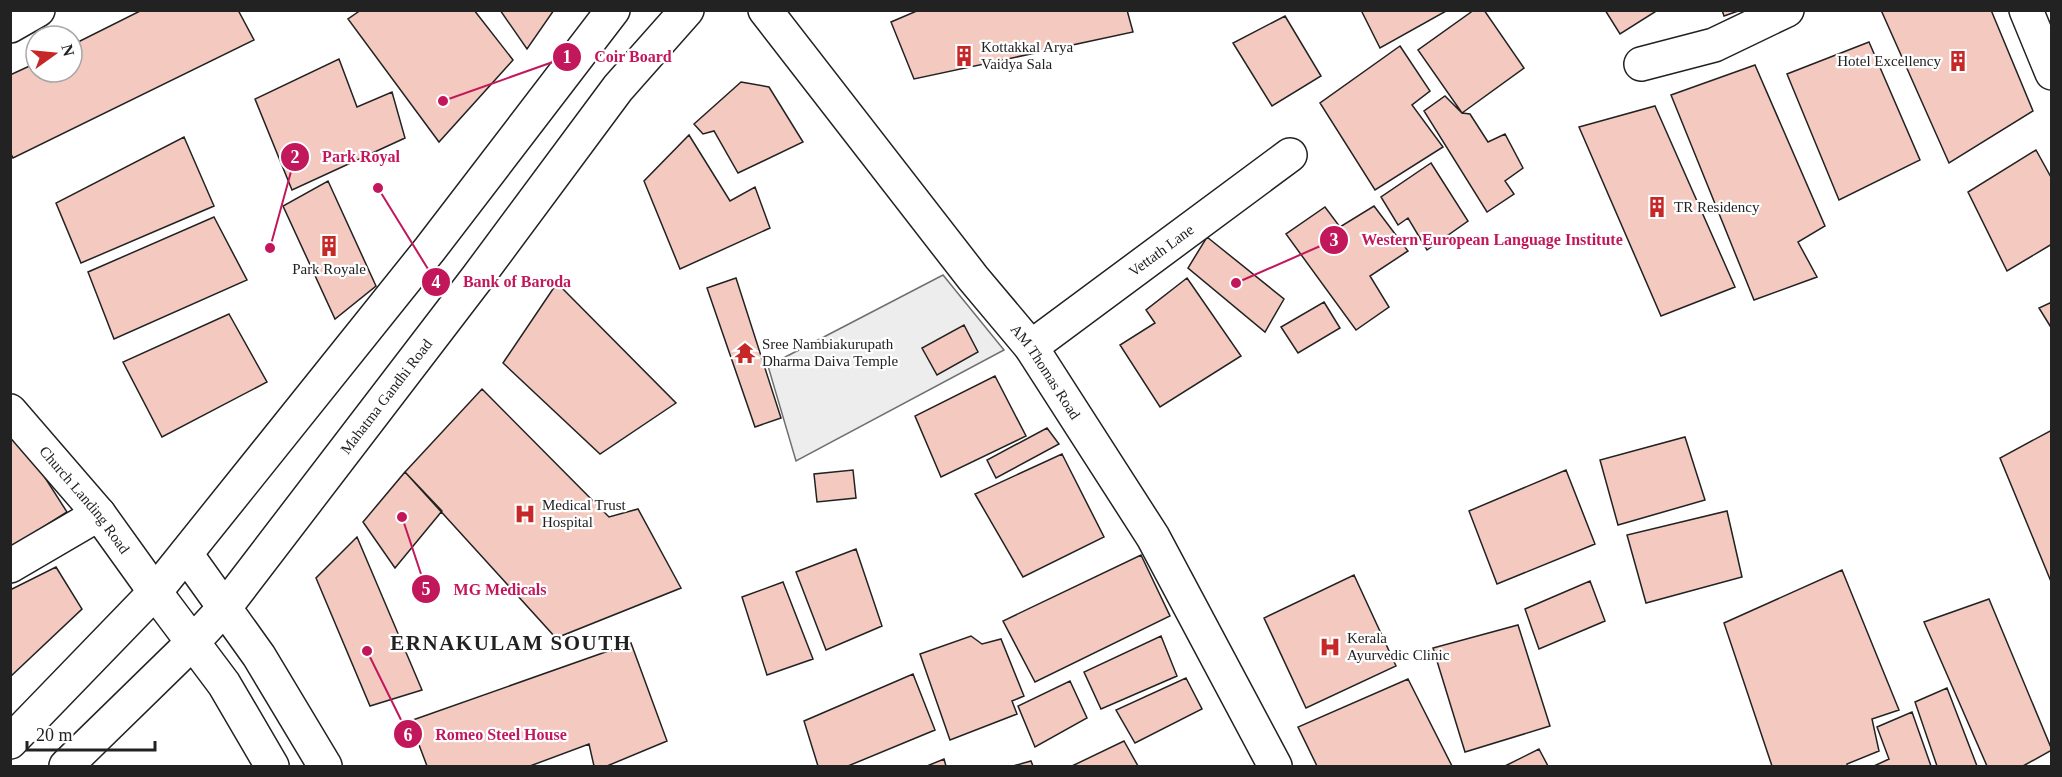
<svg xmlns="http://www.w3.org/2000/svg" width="2062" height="777" viewBox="0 0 2062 777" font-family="'Times New Roman',serif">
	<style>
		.parking { fill: #ededed; stroke: #6f6f6f; stroke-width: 1.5 }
		.building { fill: #f3c9c0; stroke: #222; stroke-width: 1.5 }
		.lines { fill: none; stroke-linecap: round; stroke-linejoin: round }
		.street-casing { stroke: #222; stroke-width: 36 }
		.secondary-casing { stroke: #222; stroke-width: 36 }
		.primary-casing { stroke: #222; stroke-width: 36 }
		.street { stroke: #fff; stroke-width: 33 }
		.secondary { stroke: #fff; stroke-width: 33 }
		.primary { stroke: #fff; stroke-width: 33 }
		.labels { text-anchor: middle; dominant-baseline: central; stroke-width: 4.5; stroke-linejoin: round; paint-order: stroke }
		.poi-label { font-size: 15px; fill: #222; stroke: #fff; text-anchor: start }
		.street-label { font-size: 15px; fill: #222; stroke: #fff }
		.district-label { font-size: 21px; font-weight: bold; letter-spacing: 1.5px; fill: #222; stroke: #fff }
		.leader { fill: none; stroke: #c2185b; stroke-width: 2 }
		.callout-dot { fill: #c2185b; stroke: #fff; stroke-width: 2 }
		.mark-label { font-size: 18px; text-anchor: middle; font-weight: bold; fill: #fff }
		.callout-label { font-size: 16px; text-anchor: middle; font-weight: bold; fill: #c2185b; stroke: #fff; stroke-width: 4.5; stroke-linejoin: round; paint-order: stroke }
	</style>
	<rect width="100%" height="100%" fill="#fff"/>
	<path class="parking" d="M 943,275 L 1004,350 L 796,461 L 768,366 Z"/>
	<path class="building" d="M 142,10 L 238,10 L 254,40 L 13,158 L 10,152 L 10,75 L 36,63 L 36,72 L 72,72 L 72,45 Z
		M 361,10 L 474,10 L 513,60 L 439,142 L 348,19 Z
		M 500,10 L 554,10 L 527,49 Z
		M 919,10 L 1127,10 L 1133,32 L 914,79 L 891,22 Z
		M 1361,10 L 1448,10 L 1380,48 Z
		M 1474,10 L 1484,10 L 1524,68 L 1462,113 L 1418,50 Z
		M 1605,10 L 1658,10 L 1620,34 Z
		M 1722,10 L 1741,10 L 1724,16 Z
		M 1881,10 L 1991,10 L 2033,111 L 1949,163 Z
		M 1285,16 L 1321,76 L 1272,106 L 1233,43 Z
		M 1869,42 L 1920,160 L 1839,200 L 1787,74 Z
		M 1400,46 L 1430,91 L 1412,105 L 1443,147 L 1375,190 L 1320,103 Z
		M 339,59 L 357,107 L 392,92 L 405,138 L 292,190 L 255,99 Z
		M 1755,65 L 1825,226 L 1798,242 L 1817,277 L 1754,300 L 1671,95 Z
		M 741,82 L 769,87 L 803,142 L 738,173 L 714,131 L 703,134 L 694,124 Z
		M 1445,96 L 1462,113 L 1470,114 L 1488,142 L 1505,134 L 1523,168 L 1505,181 L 1514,194 L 1487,212 L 1424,111 Z
		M 1655,106 L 1735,287 L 1661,316 L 1579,127 Z
		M 689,135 L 730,201 L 755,187 L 770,228 L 680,269 L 644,181 Z
		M 184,137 L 214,206 L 81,263 L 56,203 Z
		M 2036,150 L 2052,179 L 2052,244 L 2007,271 L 1968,192 Z
		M 1431,163 L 1468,221 L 1427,250 L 1408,218 L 1398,225 L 1381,197 Z
		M 328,181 L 376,286 L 335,319 L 283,206 Z
		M 1374,206 L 1408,251 L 1370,276 L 1389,307 L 1356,330 L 1286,234 L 1325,207 L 1340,227 Z
		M 214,217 L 247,280 L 114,339 L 88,272 Z
		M 1207,237 L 1284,299 L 1265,332 L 1188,268 Z
		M 736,278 L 781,418 L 755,427 L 707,288 Z
		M 1187,278 L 1241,356 L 1160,407 L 1120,345 L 1155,323 L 1146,310 Z
		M 557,283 L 676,403 L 600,454 L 503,363 Z
		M 1324,302 L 1340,328 L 1298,353 L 1281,327 Z
		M 2052,302 L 2052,329 L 2039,308 Z
		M 229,314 L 267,382 L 162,437 L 123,362 Z
		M 964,325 L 978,352 L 937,375 L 922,348 Z
		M 995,376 L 1026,436 L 941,477 L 915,416 Z
		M 482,389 L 609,517 L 638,509 L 681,588 L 556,638 L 405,472 Z
		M 1047,428 L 1059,444 L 996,478 L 987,460 Z
		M 2052,430 L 2052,584 L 2000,458 Z
		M 17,434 L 67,512 L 10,548 L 10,438 Z
		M 1685,437 L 1705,500 L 1618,525 L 1600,460 Z
		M 1062,454 L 1104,537 L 1023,577 L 975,494 Z
		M 853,470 L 856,498 L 817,502 L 814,474 Z
		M 1566,470 L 1595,544 L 1497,584 L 1469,511 Z
		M 405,472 L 442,511 L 395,568 L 363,522 Z
		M 1727,511 L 1742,577 L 1646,603 L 1627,535 Z
		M 357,537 L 422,690 L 370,706 L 316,578 Z
		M 856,549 L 882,626 L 826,650 L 796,572 Z
		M 1141,555 L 1170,616 L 1035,682 L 1003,621 Z
		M 56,567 L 82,609 L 10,677 L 10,590 Z
		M 1842,570 L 1899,710 L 1872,719 L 1879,751 L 1847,764 L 1847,766 L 1772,766 L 1724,623 Z
		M 1354,575 L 1396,666 L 1306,708 L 1264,618 Z
		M 1590,581 L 1605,621 L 1539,649 L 1525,609 Z
		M 783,582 L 813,659 L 767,675 L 742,597 Z
		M 1989,599 L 2052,750 L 2023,766 L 1987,766 L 1924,622 Z
		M 1518,625 L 1550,726 L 1465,752 L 1433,648 Z
		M 971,636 L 982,644 L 1001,639 L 1024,696 L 1012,701 L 1017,714 L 950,740 L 920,654 Z
		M 1161,636 L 1177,676 L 1101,709 L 1084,672 Z
		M 631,643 L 667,741 L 607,766 L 594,766 L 589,744 L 530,766 L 427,766 L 410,721 Z
		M 913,674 L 935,730 L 848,766 L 818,766 L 804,721 Z
		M 1186,678 L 1202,709 L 1135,743 L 1116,710 Z
		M 1408,679 L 1452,766 L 1317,766 L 1298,727 Z
		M 1070,681 L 1087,718 L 1035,747 L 1018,706 Z
		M 1947,688 L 1977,766 L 1937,766 L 1915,702 Z
		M 1912,712 L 1931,766 L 1874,766 L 1889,759 L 1877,727 Z
		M 1124,741 L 1138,766 L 1072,766 Z
		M 1539,749 L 1548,766 L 1505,766 Z
		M 944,759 L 946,766 L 927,766 Z
		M 1031,761 L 1033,766 L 1013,766 Z"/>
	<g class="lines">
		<defs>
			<g id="street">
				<path id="s1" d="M 765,10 L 973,278 L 1031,347 L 1153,537 L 1275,766"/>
				<path d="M 2026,10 L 2052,73"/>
				<path d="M 10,26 L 38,10"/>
				<path d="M 1641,64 L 1714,45 L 1787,10"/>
				<path id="s2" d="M 1031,347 L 1290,155"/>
				<path d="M 10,566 L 99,514"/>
			</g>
			<g id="secondary">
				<path id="s3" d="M 10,411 L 99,514 L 155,592"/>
			</g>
			<g id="primary">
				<path d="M 186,554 L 259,656 L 325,766"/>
				<path d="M 155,592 L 224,684 L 272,766"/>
				<path d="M 10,742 L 155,592 L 430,249 L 613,10"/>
				<path id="s4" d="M 66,766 L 192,643 L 226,606 L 477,278 L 618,88 L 687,10"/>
			</g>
		</defs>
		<use href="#street" class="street-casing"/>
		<use href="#secondary" class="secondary-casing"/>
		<use href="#primary" class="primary-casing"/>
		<use href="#street" class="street"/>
		<use href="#secondary" class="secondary"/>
		<use href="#primary" class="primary"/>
	</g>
	<defs>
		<symbol id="building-bare" viewBox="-9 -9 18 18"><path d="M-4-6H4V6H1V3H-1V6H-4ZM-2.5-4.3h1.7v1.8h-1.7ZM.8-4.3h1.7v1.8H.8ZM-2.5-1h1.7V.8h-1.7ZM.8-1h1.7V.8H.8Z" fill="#c62828" stroke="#fff" stroke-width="2.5" paint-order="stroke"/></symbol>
		<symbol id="temple-bare" viewBox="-9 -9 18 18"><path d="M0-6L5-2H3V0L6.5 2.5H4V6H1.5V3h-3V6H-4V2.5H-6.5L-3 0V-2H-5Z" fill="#c62828" stroke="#fff" stroke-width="2.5" paint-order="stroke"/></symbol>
		<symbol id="hospital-bare" viewBox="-9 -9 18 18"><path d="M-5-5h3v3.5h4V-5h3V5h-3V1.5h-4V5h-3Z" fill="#c62828" stroke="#fff" stroke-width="2.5" paint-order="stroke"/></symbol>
	</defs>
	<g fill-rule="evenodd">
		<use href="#building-bare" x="949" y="41" width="30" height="30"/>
		<use href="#building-bare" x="1943" y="46" width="30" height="30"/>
		<use href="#building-bare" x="1642" y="192" width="30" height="30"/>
		<use href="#building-bare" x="314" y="231" width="30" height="30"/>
		<use href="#temple-bare" x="730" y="338" width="30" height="30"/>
		<use href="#hospital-bare" x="510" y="499" width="30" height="30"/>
		<use href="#hospital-bare" x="1315" y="632" width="30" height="30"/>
	</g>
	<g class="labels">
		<g class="poi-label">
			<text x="981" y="47">Kottakkal Arya<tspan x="981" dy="17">Vaidya Sala</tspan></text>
			<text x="1941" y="61" text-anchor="end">Hotel Excellency</text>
			<text x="1674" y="207">TR Residency</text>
			<text x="329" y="269" text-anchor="middle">Park Royale</text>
			<text x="762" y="344">Sree Nambiakurupath<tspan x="762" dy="17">Dharma Daiva Temple</tspan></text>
			<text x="542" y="505">Medical Trust<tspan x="542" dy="17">Hospital</tspan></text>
			<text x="1347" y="638">Kerala<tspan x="1347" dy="17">Ayurvedic Clinic</tspan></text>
		</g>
		<g class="street-label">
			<text stroke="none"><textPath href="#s2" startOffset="162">Vettath Lane</textPath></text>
			<text stroke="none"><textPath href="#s1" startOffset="458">AM Thomas Road</textPath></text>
			<text stroke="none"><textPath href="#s4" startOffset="490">Mahatma Gandhi Road</textPath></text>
			<text stroke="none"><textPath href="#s3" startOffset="116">Church Landing Road</textPath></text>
		</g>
		<g class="district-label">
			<text x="511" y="643">ERNAKULAM SOUTH</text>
		</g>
	</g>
	<path class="leader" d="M443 101L567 57M270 248L295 157M1236 283L1334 240M378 188L436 282M402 517L426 589M367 651L408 734"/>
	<g class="callout-dot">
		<circle cx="443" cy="101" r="6"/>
		<circle cx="270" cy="248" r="6"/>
		<circle cx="1236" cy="283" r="6"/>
		<circle cx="378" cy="188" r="6"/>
		<circle cx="402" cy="517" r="6"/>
		<circle cx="367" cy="651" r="6"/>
		<circle cx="567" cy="57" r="15"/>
		<circle cx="295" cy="157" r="15"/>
		<circle cx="1334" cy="240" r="15"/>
		<circle cx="436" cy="282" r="15"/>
		<circle cx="426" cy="589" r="15"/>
		<circle cx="408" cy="734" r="15"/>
	</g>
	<g class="mark-label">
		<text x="567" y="63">1</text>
		<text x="295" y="163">2</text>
		<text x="1334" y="246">3</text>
		<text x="436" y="288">4</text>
		<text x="426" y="595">5</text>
		<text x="408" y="741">6</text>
	</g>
	<g class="callout-label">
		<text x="633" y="62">Coir Board</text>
		<text x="361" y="162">Park Royal</text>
		<text x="1492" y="245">Western European Language Institute</text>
		<text x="517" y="287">Bank of Baroda</text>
		<text x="500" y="595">MG Medicals</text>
		<text x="501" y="740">Romeo Steel House</text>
	</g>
	<rect width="2062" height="777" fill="none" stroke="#222222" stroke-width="24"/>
	<g transform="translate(54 54) rotate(75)"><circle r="28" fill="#ffffff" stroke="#a7a7a7" stroke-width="1.5"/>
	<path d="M0-4.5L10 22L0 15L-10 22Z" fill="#c62828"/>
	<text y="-9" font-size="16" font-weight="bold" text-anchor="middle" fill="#222222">N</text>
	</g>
	<path d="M27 741v9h128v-9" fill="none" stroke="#222222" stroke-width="3"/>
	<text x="36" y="741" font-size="18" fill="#222222" stroke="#ffffff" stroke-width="4.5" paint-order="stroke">20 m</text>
</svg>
